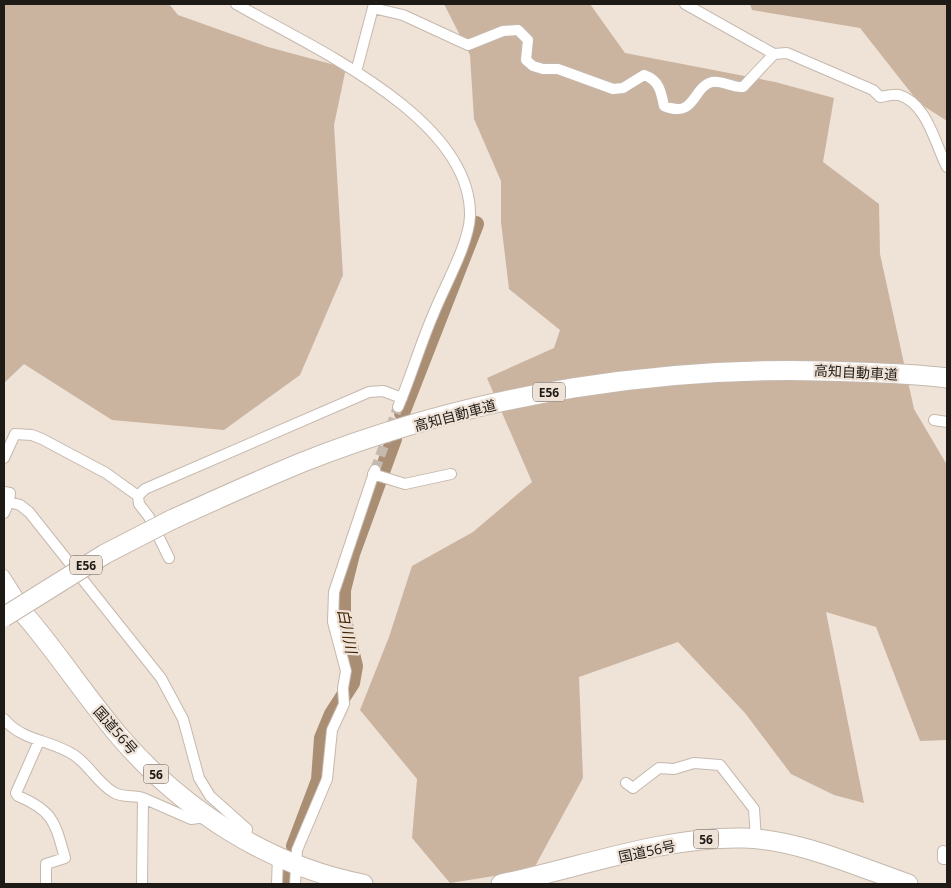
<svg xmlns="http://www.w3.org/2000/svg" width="951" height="888" viewBox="0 0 951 888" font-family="'Open Sans','Noto Sans JP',sans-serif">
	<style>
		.green { fill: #cab4a0 }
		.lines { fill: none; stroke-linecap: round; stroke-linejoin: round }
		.river { stroke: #aa8e74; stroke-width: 16 }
		.street-tunnel { stroke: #c5bab0; stroke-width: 10; stroke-dasharray: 10 5; stroke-linecap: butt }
		.street-casing { stroke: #c5b8ad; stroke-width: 12 }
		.highway-casing { stroke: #c5b8ad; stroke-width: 21 }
		.street { stroke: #fff; stroke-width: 10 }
		.highway { stroke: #fff; stroke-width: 19 }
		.highway-bridge-casing { stroke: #c5b8ad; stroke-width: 21; stroke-linecap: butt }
		.highway-bridge { stroke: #fff; stroke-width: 19 }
		.labels { text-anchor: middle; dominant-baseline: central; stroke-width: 4.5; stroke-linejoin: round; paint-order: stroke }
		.shield { fill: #efe2d7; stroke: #5d5650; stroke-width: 1 }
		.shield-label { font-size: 12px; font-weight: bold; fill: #1e1a16 }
		.street-label { font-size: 14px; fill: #1e1a16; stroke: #efe2d7 }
		.water-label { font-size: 15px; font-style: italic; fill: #3e2100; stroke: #efe2d7 }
	</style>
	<rect width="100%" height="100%" fill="#efe2d7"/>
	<path class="green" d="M 4,4 L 169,4 L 178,15 L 268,47 L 346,68 L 334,125 L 343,275 L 300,375 L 224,430 L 112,420 L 24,364 L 4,383 Z
		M 444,4 L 590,4 L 625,53 L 775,82 L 834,98 L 823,162 L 879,204 L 880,254 L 914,409 L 947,465 L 947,740 L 920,741 L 876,627 L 826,612 L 864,803 L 834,795 L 791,774 L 745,713 L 678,642 L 579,677 L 583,778 L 533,870 L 450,883 L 412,838 L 417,779 L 360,710 L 389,637 L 412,566 L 473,532 L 532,482 L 487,378 L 554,348 L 560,330 L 509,289 L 501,222 L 501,181 L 474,119 L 470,55 Z
		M 750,4 L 947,4 L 947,121 L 919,103 L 860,28 L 752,10 Z"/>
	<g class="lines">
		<path class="river" d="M 402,413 L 476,224
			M 294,846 L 319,780 L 322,738 L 332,714 L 352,683 L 355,666 L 343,616 L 343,590 L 352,554 L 394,439
			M 290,884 L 290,871"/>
		<path class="street-tunnel" d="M 375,470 L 398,407"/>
		<defs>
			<path id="street" d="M 236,4 C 309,46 472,117 470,216 C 469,244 444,287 433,315 C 420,345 411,377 398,407
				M 685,4 L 774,54 L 787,53 L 873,90 L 880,97 C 886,96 893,94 899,95 C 927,103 935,144 947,167
				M 373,8 L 403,15 L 468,45 L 503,31 L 518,30 L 528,40 L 526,60 L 533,66 L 543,69 L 558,69 L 613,89 L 623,88 L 644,75 C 659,80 661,91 664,106 C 696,119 692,87 712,82 C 722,80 732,88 743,87 L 774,54
				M 356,72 L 374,4
				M 934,420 L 947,422
				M 4,458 L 15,434 L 32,435 L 42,439 L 106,473 L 138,496
				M 373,474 L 405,484 L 451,474
				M 4,492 L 10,493 L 9,502 L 4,513
				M 9,502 L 20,505 L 29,512 L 161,678 L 183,719 L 199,778 L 210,796 L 247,829 L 245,841
				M 169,558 L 149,517 L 139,504 L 138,496 L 145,489 L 369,392 L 383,391 L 402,398
				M 4,575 L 18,597
				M 4,719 C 22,741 51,740 74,755 C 89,765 98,783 113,792 C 122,798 133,795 143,798
				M 39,741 L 16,793 L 18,796 C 54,811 55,823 65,858 L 46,864 L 46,884
				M 626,783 L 633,788 L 659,768 L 674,769 L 694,763 L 720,765 L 754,809 L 756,840
				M 943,851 L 943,859 L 947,859
				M 142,884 L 143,798 L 191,819 L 206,817
				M 277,884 L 278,857
				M 295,884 L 297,850 L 327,779 L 332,730 L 344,704 L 343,688 L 346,671 L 333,622 L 334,592 L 375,470"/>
			<path id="highway" d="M 171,520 C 215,500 259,480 303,462 C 478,393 668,363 855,372 C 886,373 917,374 947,378
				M 4,592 C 47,636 80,690 120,737 C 183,810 269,866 363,884
				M 501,884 C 579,868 664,836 744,838 C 800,840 856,866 908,884"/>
		</defs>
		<use href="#street" class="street-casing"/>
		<use href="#highway" class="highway-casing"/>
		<use href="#street" class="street"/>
		<use href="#highway" class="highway"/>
		<defs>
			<path id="highway-bridge" d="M 4,617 L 105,554 L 171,520"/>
		</defs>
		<use href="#highway-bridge" class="highway-bridge-casing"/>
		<use href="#highway-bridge" class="highway-bridge"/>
	</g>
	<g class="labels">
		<g class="shield">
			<rect x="533" y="382.5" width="32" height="19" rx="4"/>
			<rect x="70" y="555.5" width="32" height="19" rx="4"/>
			<rect x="143.5" y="764.5" width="25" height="19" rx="4"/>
			<rect x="693.5" y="829.5" width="25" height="19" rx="4"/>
		</g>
		<g class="shield-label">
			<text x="549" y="392">E56</text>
			<text x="86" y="565">E56</text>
			<text x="156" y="774">56</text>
			<text x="706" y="839">56</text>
		</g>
		<g class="street-label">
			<text transform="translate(856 372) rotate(3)">高知自動車道</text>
			<text transform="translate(455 415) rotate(-15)">高知自動車道</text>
			<text transform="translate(116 730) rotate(49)">国道56号</text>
			<text transform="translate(647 851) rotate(-12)">国道56号</text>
		</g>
		<g class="water-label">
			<text transform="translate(348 631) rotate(79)">白川川</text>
		</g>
	</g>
	<rect width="951" height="888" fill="none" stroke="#1e1a16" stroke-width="10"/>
</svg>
